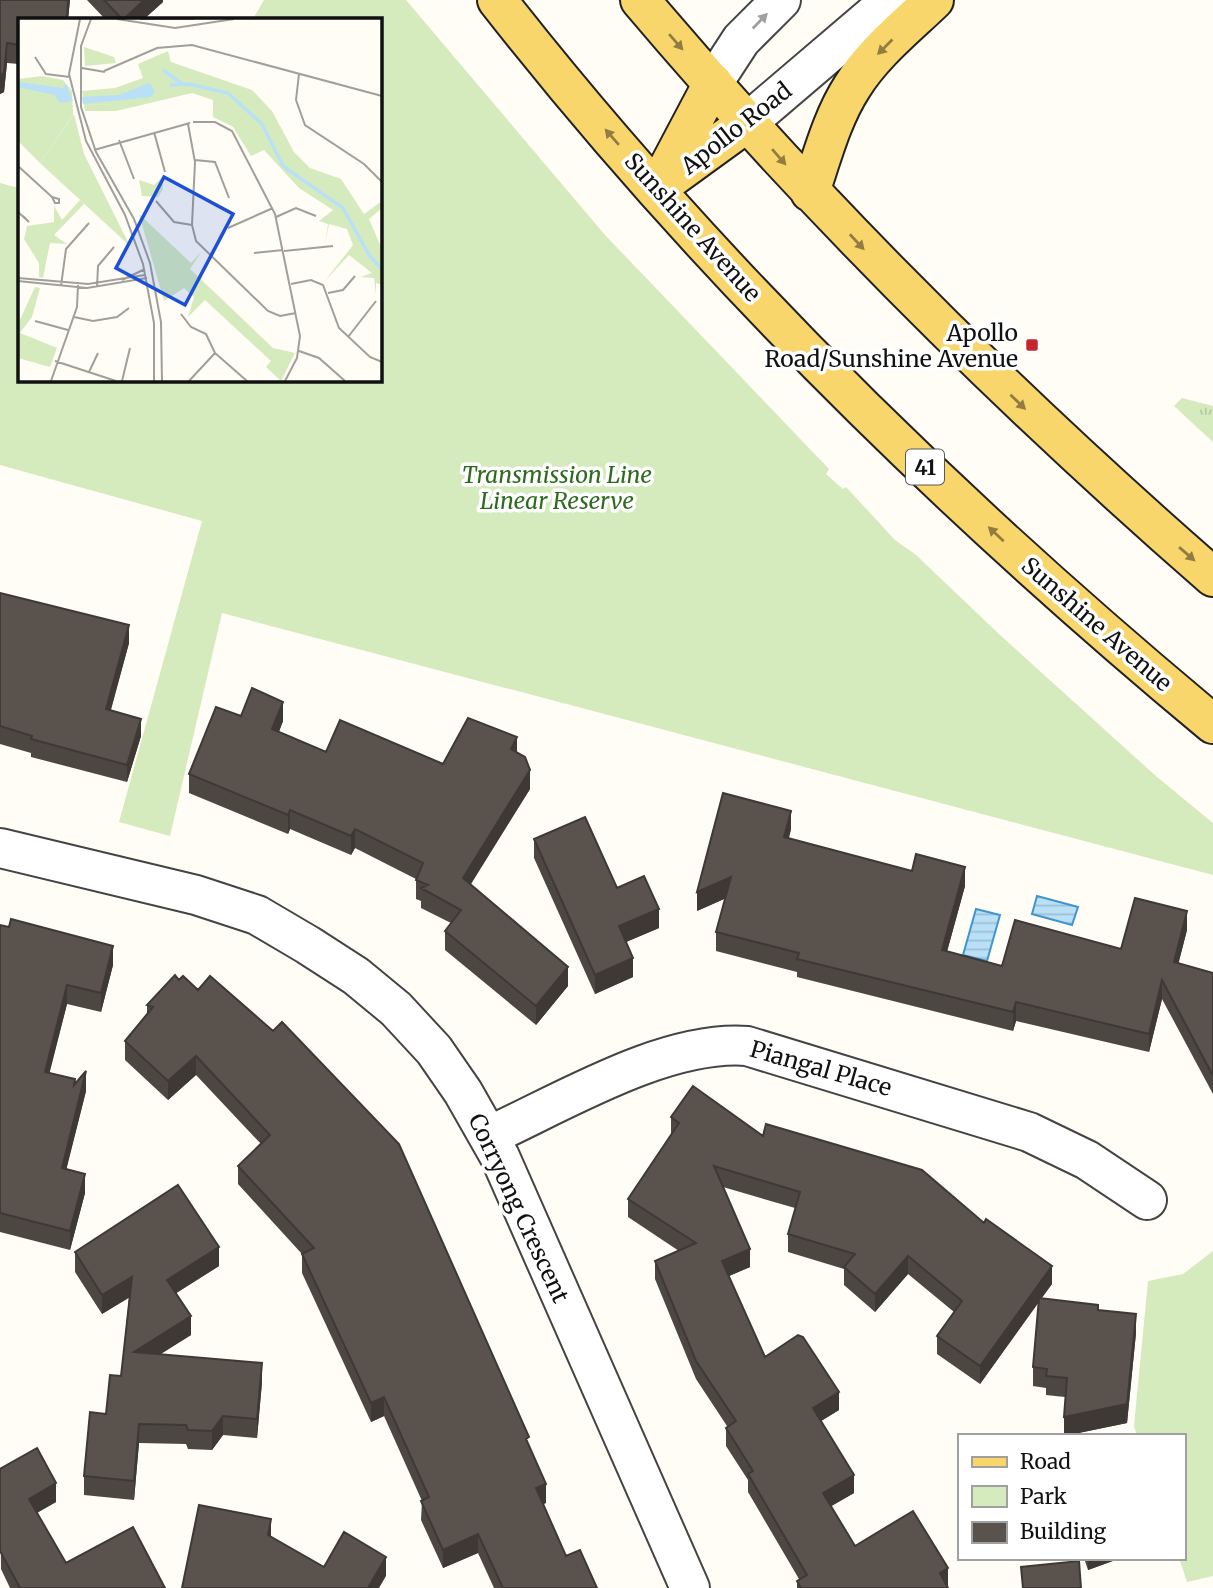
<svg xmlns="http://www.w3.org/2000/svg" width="1213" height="1588" viewBox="0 0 1213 1588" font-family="Merriweather,serif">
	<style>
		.grass { fill: url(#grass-tufts) }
		.park { fill: #d5ebbd }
		.water { fill: url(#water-rules); stroke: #3f96cf; stroke-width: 2 }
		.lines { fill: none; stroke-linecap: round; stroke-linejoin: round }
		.minor-casing { stroke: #444; stroke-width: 42 }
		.tertiary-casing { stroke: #444; stroke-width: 42 }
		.primary-casing { stroke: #222; stroke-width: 42 }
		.minor { stroke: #fff; stroke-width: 38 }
		.tertiary { stroke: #fff; stroke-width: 38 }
		.primary { stroke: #f9d66b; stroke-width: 38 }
		.wall { fill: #4d4742 }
		.shaded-wall { fill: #3f3936 }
		.building { fill: #5a524d; stroke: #3f3936; stroke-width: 2 }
		.oneway { fill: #a0a0a0 }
		.oneway2 { fill: #917d42 }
		.poi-dot { fill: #c4262e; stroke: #fff; stroke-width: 2.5 }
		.labels { text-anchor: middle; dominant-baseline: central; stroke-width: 7; stroke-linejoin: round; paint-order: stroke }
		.shield { fill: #fff; stroke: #585858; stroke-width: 2 }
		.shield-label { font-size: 21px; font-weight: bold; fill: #111 }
		.street-label { font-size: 23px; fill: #111; stroke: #fff }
		.poi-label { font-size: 23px; fill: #111; stroke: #fff; text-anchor: end }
		.park-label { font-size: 23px; font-style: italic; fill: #2f6b1f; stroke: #fff }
		.inset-river { fill: none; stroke: #b9e0f7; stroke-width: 3.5 }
		.inset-road { fill: none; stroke: #a09f9a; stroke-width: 2 }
		.view { fill: #1d4ed8; fill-opacity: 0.15; stroke: #1d4ed8; stroke-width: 3.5 }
		.inset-edge { fill: none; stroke: #111; stroke-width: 3.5 }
	</style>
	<defs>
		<pattern id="grass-tufts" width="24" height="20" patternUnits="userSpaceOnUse" patternTransform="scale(1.75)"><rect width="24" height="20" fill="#d5ebbd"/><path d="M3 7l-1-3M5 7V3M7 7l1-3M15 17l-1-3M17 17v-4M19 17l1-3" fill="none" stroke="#b6c8a1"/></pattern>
		<pattern id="water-rules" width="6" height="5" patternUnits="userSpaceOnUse" patternTransform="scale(1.75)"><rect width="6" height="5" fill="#b9e0f7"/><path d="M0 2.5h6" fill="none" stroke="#9ebfd3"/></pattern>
	</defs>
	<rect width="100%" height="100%" fill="#fffdf5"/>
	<path class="grass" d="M 1182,398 L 1213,406 L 1213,442 L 1174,406 Z"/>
	<path class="park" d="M 264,0 L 406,0 L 605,235 L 829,469 L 826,474 L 843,489 L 846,487 L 895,540 L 916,555 L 1000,635 L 1157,777 L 1213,823 L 1213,875 L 222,613 L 170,836 L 119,822 L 202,521 L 0,465 L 0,183 L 19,188 L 19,380 L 380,380 L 380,19 L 253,19 Z
		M 1213,1251 L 1213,1576 L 1187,1582 L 1179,1558 L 1183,1558 L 1183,1436 L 1137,1436 L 1134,1426 L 1148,1281 L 1183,1274 Z"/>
	<path class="water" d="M 1037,896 L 1078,907 L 1072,925 L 1032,914 Z
		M 976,909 L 1000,915 L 987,961 L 963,955 Z"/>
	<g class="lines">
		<defs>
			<path id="minor" d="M 0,848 L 196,895 L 257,915 L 308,945 L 356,976 L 396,1009 L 434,1050 L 463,1092 L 500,1157 L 690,1588
				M 489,1136 C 563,1102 665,1040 747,1046 L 1029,1132 L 1087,1160 L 1147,1200"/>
			<path id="tertiary" d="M 713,83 L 741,40 L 781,0
				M 748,122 L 891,0"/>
			<path id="primary" d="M 497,0 C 706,267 952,507 1213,724
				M 640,0 C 816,208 1008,398 1213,577
				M 664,183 L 748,122
				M 657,189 L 713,83
				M 810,192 C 822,157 832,118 852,87 C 873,53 906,27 934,0"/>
		</defs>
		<use href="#minor" class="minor-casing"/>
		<use href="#tertiary" class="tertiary-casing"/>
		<use href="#primary" class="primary-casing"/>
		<use href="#minor" class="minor"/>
		<use href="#tertiary" class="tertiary"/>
		<use href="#primary" class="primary"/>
	</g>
	<path class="wall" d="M 0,0 L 70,0 L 68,19 L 19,19 L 19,64 L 7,63 L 4,92 L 0,94 Z
		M 87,0 L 163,0 L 163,2 L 144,19 L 105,19 Z
		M 0,593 L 129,643 L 111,710 L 141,736 L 127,782 L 31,757 L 31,753 L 0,744 Z
		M 241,716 L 283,721 L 279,732 L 326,752 L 443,764 L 517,752 L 530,789 L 470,884 L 568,986 L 536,1025 L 445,950 L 445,931 L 451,923 L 421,908 L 421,901 L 416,899 L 416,879 L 355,848 L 351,855 L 290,829 L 288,834 L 189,793 L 189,774 Z
		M 791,829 L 789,838 L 965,886 L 947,952 L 1002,966 L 1121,949 L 1187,930 L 1178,964 L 1213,973 L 1213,1094 L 1162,999 L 1149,1052 L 1016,1021 L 1013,1031 L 797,977 L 797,972 L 716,951 L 716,932 L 726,898 L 697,911 Z
		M 534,839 L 617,888 L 659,928 L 626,942 L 633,977 L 595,994 L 534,858 Z
		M 0,925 L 113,965 L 101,1012 L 67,1004 L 49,1073 L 75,1083 L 86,1091 L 66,1169 L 85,1193 L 70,1250 L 0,1232 Z
		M 175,975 L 529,1446 L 546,1503 L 543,1504 L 566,1556 L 597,1588 L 494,1588 L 478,1553 L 443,1568 L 421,1520 L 422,1501 L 384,1416 L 371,1422 L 302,1273 L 302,1254 L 238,1184 L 238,1166 L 261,1144 L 196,1075 L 168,1100 L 125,1060 L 125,1041 L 147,1014 L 147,1005 Z
		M 671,1117 L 763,1136 L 1052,1284 L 1041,1298 L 1098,1310 L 1136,1333 L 1127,1423 L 1064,1436 L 1065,1397 L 1046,1395 L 1046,1388 L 1033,1386 L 1033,1367 L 1039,1301 L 980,1384 L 937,1354 L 937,1336 L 954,1312 L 908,1274 L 875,1312 L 844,1285 L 844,1269 L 788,1252 L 788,1234 L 795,1208 L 723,1187 L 750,1267 L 729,1276 L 765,1357 L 839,1410 L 821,1421 L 854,1493 L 831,1506 L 855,1546 L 948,1586 L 948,1588 L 797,1588 L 797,1581 L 799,1579 L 748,1492 L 748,1480 L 726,1446 L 726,1428 L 727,1426 L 696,1379 L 655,1279 L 655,1261 L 679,1251 L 628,1217 L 628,1199 L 671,1135 Z
		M 75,1252 L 219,1266 L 176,1293 L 191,1335 L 160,1354 L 262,1382 L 257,1438 L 223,1435 L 212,1450 L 188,1449 L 186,1444 L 139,1443 L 134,1500 L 84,1495 L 84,1476 L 106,1414 L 121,1376 L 129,1297 L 102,1314 L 75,1272 Z
		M 0,1469 L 56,1502 L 37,1513 L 66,1563 L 165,1588 L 10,1588 L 1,1569 Z
		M 1084,1558 L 1121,1558 L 1088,1570 Z"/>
	<path class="shaded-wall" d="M 68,0 L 70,0 L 68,19 L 67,19 Z
		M 144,0 L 163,0 L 163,2 L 144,19 L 124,19 Z
		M 7,43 L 7,63 L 4,92 L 0,94 L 0,75 Z
		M 129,625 L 129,643 L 106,726 L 106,709 Z
		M 283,702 L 283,721 L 272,748 L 272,729 Z
		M 141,719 L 141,736 L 127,782 L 127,765 Z
		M 517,737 L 517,756 L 511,749 Z
		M 530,770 L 530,789 L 463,897 L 463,878 Z
		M 290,810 L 290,829 L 288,834 L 288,815 Z
		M 791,811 L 791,829 L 784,855 L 784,837 Z
		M 355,829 L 355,848 L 351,855 L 351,836 Z
		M 965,867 L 965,886 L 942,969 L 942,950 Z
		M 731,877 L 731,896 L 697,911 L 697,892 Z
		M 659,909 L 659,928 L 619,945 L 619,926 Z
		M 1187,911 L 1187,930 L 1174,981 L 1174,962 Z
		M 113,946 L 113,965 L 101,1012 L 101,993 Z
		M 633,958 L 633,977 L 595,994 L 595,975 Z
		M 568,967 L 568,986 L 536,1025 L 536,1006 Z
		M 1162,980 L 1162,999 L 1149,1052 L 1149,1034 Z
		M 67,985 L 67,1004 L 45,1091 L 45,1072 Z
		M 1016,1002 L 1016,1021 L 1013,1031 L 1013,1012 Z
		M 196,1056 L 196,1075 L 168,1100 L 168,1081 Z
		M 86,1071 L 86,1091 L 62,1187 L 62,1168 Z
		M 85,1174 L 85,1193 L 70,1250 L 70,1231 Z
		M 219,1247 L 219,1266 L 167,1299 L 167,1280 Z
		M 750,1249 L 750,1267 L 722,1279 L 722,1261 Z
		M 908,1256 L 908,1274 L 875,1312 L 875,1294 Z
		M 1052,1266 L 1052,1284 L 980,1384 L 980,1366 Z
		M 132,1277 L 132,1296 L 102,1314 L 102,1295 Z
		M 1136,1314 L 1136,1333 L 1127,1423 L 1064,1436 L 1064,1417 Z
		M 191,1316 L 191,1335 L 134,1371 L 134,1352 Z
		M 262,1363 L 262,1382 L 257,1438 L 257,1419 Z
		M 839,1392 L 839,1410 L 813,1426 L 813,1408 Z
		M 384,1397 L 384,1416 L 371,1422 L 371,1403 Z
		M 223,1416 L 223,1435 L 212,1450 L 212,1431 Z
		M 139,1424 L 139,1443 L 134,1500 L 134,1481 Z
		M 854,1475 L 854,1493 L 823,1511 L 823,1493 Z
		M 56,1483 L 56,1502 L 29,1517 L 29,1499 Z
		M 546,1484 L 546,1503 L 536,1507 L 536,1488 Z
		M 271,1519 L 271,1537 L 268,1535 Z
		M 478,1534 L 478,1553 L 443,1568 L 443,1550 Z
		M 386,1557 L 386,1576 L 379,1588 L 368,1588 Z
		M 1088,1558 L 1121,1558 L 1088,1570 Z
		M 948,1568 L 948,1586 L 945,1588 L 940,1573 Z"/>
	<path class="building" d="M 0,0 L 68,0 L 67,19 L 19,19 L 19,45 L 7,43 L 4,73 L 0,75 Z
		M 104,0 L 144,0 L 124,19 L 122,19 Z
		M 0,593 L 129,625 L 106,709 L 141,719 L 127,765 L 31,739 L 32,736 L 0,726 Z
		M 252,688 L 283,702 L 272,729 L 326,752 L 340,720 L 443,764 L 468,718 L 517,737 L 511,749 L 525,757 L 530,770 L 463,878 L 568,967 L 536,1006 L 445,931 L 461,910 L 421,888 L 428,885 L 416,880 L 423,863 L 355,829 L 351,836 L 290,810 L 288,815 L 189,774 L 216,707 L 241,716 Z
		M 723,793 L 791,811 L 784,837 L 912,871 L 916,854 L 965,867 L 942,950 L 1002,966 L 1015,920 L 1121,949 L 1135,898 L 1187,911 L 1174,962 L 1213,973 L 1213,1076 L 1162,980 L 1149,1034 L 1016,1002 L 1013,1012 L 797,959 L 799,953 L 716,932 L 731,877 L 697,892 Z
		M 585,817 L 617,888 L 644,876 L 659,909 L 619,926 L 633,958 L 595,975 L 534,839 Z
		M 11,919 L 113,946 L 101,993 L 67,985 L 45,1072 L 75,1079 L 74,1085 L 86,1071 L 62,1168 L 85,1174 L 70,1231 L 0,1213 L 0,925 L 9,927 Z
		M 175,975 L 179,980 L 183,976 L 198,990 L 210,976 L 273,1031 L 282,1022 L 399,1144 L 529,1437 L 526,1439 L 546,1484 L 536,1488 L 566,1556 L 580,1550 L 597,1588 L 503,1588 L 478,1534 L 443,1550 L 421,1501 L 429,1497 L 384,1397 L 371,1403 L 302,1254 L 314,1248 L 238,1166 L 270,1135 L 196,1056 L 168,1081 L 125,1041 L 153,1007 L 147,1005 Z
		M 693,1086 L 763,1136 L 766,1124 L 922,1170 L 984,1223 L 986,1219 L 1052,1266 L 980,1366 L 937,1336 L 962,1301 L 908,1256 L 875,1294 L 844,1267 L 855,1254 L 788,1234 L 800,1192 L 714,1166 L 750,1249 L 722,1261 L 765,1357 L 798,1335 L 803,1337 L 839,1392 L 813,1408 L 854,1475 L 823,1493 L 855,1546 L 913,1511 L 948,1568 L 940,1573 L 948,1588 L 801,1588 L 797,1581 L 807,1575 L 748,1474 L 753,1471 L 726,1428 L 736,1421 L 696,1361 L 655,1261 L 696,1243 L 628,1199 L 679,1123 L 671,1117 Z
		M 178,1185 L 219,1247 L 167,1280 L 191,1316 L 134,1352 L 262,1363 L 257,1419 L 223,1416 L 212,1431 L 188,1430 L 186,1425 L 139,1424 L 134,1481 L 84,1476 L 90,1412 L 106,1414 L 110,1375 L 121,1376 L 132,1277 L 102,1295 L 75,1252 Z
		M 1039,1298 L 1098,1305 L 1098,1310 L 1136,1314 L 1127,1404 L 1064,1417 L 1067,1378 L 1046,1376 L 1047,1369 L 1033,1367 Z
		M 37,1448 L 56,1483 L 29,1499 L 66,1563 L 133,1527 L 165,1588 L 20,1588 L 0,1551 L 0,1469 Z
		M 199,1505 L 271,1519 L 268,1535 L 324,1567 L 344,1532 L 386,1557 L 368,1588 L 182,1588 Z
		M 1079,1561 L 1081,1588 L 1023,1588 L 1021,1567 Z"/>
	<defs><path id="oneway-solid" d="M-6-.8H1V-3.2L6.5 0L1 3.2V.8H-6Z" transform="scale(1.75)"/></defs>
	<use class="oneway" href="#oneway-solid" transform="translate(760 21) rotate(-46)"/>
	<g class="oneway2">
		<use href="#oneway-solid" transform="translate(676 42) rotate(49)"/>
		<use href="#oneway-solid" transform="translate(885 47) rotate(135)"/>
		<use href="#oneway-solid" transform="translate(612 137) rotate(-131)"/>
		<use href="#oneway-solid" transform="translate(779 157) rotate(49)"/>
		<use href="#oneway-solid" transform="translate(857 242) rotate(47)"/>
		<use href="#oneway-solid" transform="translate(1018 402) rotate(44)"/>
		<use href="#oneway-solid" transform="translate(996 534) rotate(-137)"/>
		<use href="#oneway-solid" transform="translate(1187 554) rotate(41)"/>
	</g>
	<rect class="poi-dot" x="1025" y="338" width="14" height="14" rx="3.5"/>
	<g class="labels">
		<rect class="shield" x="906" y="449.5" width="38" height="35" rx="5"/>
		<g class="shield-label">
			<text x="925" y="467">41</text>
		</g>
		<g class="street-label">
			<text transform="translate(736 128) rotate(-38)">Apollo Road</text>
			<text transform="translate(693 227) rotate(48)">Sunshine Avenue</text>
			<text transform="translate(1097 624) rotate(41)">Sunshine Avenue</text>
			<text transform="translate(821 1068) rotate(16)">Piangal Place</text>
			<text transform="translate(519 1208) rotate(65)">Corryong Crescent</text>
		</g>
		<g class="poi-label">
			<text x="1018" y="332">Apollo<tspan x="1018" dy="26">Road/Sunshine Avenue</tspan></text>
		</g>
		<g class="park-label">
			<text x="557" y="474">Transmission Line<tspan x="557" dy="26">Linear Reserve</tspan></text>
		</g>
	</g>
	<g transform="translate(18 18)">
		<rect width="364" height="364" fill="#fffdf5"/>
		<path d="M 66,29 L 96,39 L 98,45 L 67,48 ZM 56,96 L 66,136 L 112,228 L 22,145 Z" fill="#d5ebbd"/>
		<path d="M 150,33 L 153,44 L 234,72 L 254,93 L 276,134 L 292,150 L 323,161 L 346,196 L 364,183 L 364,190 L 351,201 L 364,231 L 364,267 L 358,265 L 358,277 L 356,260 L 343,259 L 354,255 L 331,237 L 306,264 L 335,227 L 329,211 L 311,206 L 307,226 L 310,206 L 301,203 L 315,192 L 281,170 L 246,132 L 233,138 L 215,109 L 195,99 L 195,82 L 174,75 L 98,93 L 67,93 L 64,73 L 97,70 L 125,60 L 120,46 ZM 24,58 L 45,62 L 54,73 L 55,97 L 22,145 L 0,123 L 0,61 ZM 144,159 L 145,171 L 140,179 L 124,178 L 121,162 L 136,167 ZM 62,182 L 66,186 L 36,217 L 49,226 L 32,225 L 25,260 L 21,259 L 21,245 L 6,221 L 9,208 L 36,204 L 36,188 L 44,202 ZM 121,196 L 173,245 L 183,234 L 172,251 L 255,330 L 277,335 L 263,363 L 248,349 L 253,343 L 187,282 L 170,299 L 176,279 L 166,270 L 146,283 ZM 17,269 L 22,270 L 14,299 L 2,315 L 39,330 L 32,349 L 0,340 L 0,306 Z" fill="#d5ebbd"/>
		<path d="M 0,64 L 45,70 L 48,66 L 55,83 L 42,85 L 36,77 L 0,69 ZM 131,65 L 137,73 L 133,79 L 65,86 L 64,79 L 100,77 Z" fill="#b9e0f7"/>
		<path class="inset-river" d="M 145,52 L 163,65M 152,67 L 171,66 L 210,75 L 244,106 L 265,148 L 325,190 L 351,237 L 364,251"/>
		<path class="inset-road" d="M 62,1 L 51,56 L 68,123 L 107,197 L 125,246 L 136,305 L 136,363M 73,1 L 63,28 L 63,89 L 78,134 L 116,201 L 132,245 L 143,304 L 144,363M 99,1 L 157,10 L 216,1M 122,1 L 176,1M 17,39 L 28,56 L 52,59M 64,50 L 87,54M 86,53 L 139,30 L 174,27 L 364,78M 281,56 L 278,82 L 287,107 L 346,146 L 364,164M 175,104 L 197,104 L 214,113 L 257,196 L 282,318 L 279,340 L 267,363M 170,106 L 177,144 L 174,207 L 178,223 L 250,293 L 262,298 L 278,295M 136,114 L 147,154M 101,122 L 116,161M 76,132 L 172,105M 177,142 L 197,144 L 211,180M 0,148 L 34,179M 34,179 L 41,181 L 41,185 L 37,185 ZM 138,183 L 156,204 L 174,207M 0,194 L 11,204 L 5,198M 258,199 L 278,190 L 298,198M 210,210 L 255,190M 266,233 L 315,228M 236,235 L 265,232M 0,260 L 70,266 L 127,257M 104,262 L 127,251M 0,263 L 69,270 L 129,260M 273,266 L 293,262 L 305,267 L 321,310 L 352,339 L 364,344M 43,268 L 48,231 L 71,205 L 64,213M 79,269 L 80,248 L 96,229M 310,275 L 325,272 L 337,258M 163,296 L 173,309 L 188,316 L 197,335M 56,299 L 75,303 L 99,299 L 111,290M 17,303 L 50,312M 330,319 L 358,283M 281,333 L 301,340 L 327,363M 197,335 L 229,363M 37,343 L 98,363M 71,354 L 80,335M 33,363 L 59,289 L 60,267M 104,363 L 112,330M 171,363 L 197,335"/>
		<path class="view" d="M 146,159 L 215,196 L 167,287 L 98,250 Z"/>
		<rect width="364" height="364" class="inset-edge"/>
	</g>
	<rect x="958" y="1434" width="228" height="126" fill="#ffffff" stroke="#a0a0a0" stroke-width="2"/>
	<rect x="972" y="1457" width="35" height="10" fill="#f9d66b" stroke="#a0a0a0" stroke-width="2"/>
	<text x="1020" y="1469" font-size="21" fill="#111111">Road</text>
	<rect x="972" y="1486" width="35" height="21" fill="#d5ebbd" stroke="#a0a0a0" stroke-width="2"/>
	<text x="1020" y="1504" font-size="21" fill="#111111">Park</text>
	<rect x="972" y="1522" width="35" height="21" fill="#5a524d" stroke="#a0a0a0" stroke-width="2"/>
	<text x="1020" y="1539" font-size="21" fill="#111111">Building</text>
</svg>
